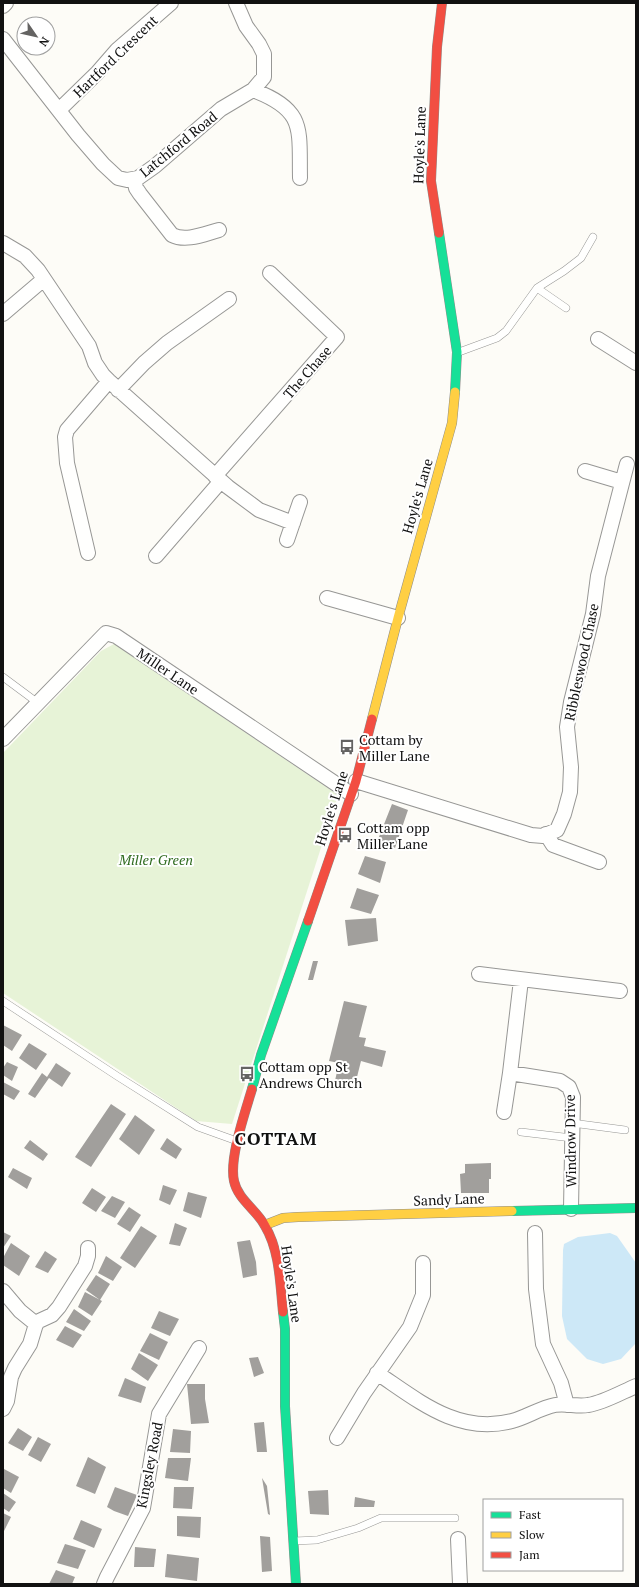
<svg xmlns="http://www.w3.org/2000/svg" width="639" height="1587" viewBox="0 0 639 1587" font-family="'PT Serif',serif">
	<style>
		.green { fill: #e7f3d7 }
		.water { fill: #cde8f7 }
		.building { fill: #a19f9c }
		.lines { fill: none; stroke-linecap: round; stroke-linejoin: round }
		.lane-casing { stroke: #979795; stroke-width: 8 }
		.street-casing { stroke: #979795; stroke-width: 16 }
		.fast-casing { stroke: #8e8d8b; stroke-width: 10 }
		.slow-casing { stroke: #8e8d8b; stroke-width: 10 }
		.jam-casing { stroke: #8e8d8b; stroke-width: 10 }
		.lane { stroke: #fffffe; stroke-width: 7 }
		.street { stroke: #fffffe; stroke-width: 14 }
		.fast { stroke: #16e098; stroke-width: 9 }
		.slow { stroke: #ffcf43; stroke-width: 9 }
		.jam { stroke: #f24e42; stroke-width: 9 }
		.labels { text-anchor: middle; dominant-baseline: central; stroke-width: 4; stroke-linejoin: round; paint-order: stroke }
		.street-label { font-size: 14px; fill: #111; stroke: #fff }
		.poi-label { font-size: 14px; fill: #111; stroke: #fff; text-anchor: start }
		.park-label { font-size: 14px; font-style: italic; fill: #2f6b1f; stroke: #fff }
		.district-label { font-size: 18px; font-weight: bold; letter-spacing: 1px; fill: #111; stroke: #fff }
	</style>
	<rect width="100%" height="100%" fill="#fdfcf7"/>
	<path class="green" d="M 114,644 L 338,795 L 232,1124 L 196,1121 L 3,993 L 3,753 L 101,651 Z"/>
	<path class="water" d="M 610,1233 L 617,1236 L 636,1263 L 636,1343 L 621,1359 L 603,1364 L 587,1359 L 567,1339 L 562,1316 L 563,1250 L 564,1244 L 578,1237 Z"/>
	<path class="building" d="M 392,804 L 408,810 L 395,848 L 377,842 Z
		M 365,856 L 386,862 L 380,883 L 358,874 Z
		M 357,888 L 379,895 L 371,914 L 350,908 Z
		M 376,918 L 378,941 L 348,946 L 345,920 Z
		M 313,961 L 318,961 L 313,980 L 308,980 Z
		M 344,1001 L 367,1006 L 359,1037 L 366,1038 L 364,1046 L 386,1051 L 382,1067 L 361,1061 L 354,1089 L 334,1085 L 339,1063 L 329,1061 Z
		M 3,1025 L 22,1035 L 12,1051 L 3,1045 Z
		M 29,1043 L 47,1054 L 36,1070 L 19,1058 Z
		M 7,1062 L 18,1067 L 12,1081 L 3,1075 L 3,1068 Z
		M 56,1063 L 71,1073 L 62,1087 L 49,1078 L 35,1098 L 28,1094 L 42,1073 L 47,1077 Z
		M 3,1082 L 20,1091 L 14,1100 L 3,1094 Z
		M 111,1104 L 126,1114 L 91,1167 L 75,1157 Z
		M 135,1115 L 155,1130 L 139,1155 L 119,1139 Z
		M 167,1138 L 182,1149 L 176,1159 L 160,1149 Z
		M 30,1140 L 48,1154 L 43,1161 L 24,1148 Z
		M 491,1163 L 491,1179 L 489,1179 L 489,1193 L 461,1193 L 460,1174 L 465,1173 L 465,1164 Z
		M 13,1168 L 32,1178 L 27,1189 L 8,1177 Z
		M 163,1185 L 177,1190 L 170,1205 L 159,1200 Z
		M 92,1188 L 106,1197 L 96,1212 L 82,1203 Z
		M 188,1192 L 207,1197 L 201,1218 L 183,1211 Z
		M 112,1196 L 125,1202 L 115,1218 L 101,1211 Z
		M 129,1207 L 141,1215 L 130,1232 L 117,1224 Z
		M 175,1223 L 187,1228 L 180,1246 L 169,1244 Z
		M 141,1226 L 157,1236 L 135,1268 L 120,1258 Z
		M 3,1232 L 11,1236 L 3,1248 Z
		M 250,1240 L 256,1262 L 257,1275 L 243,1278 L 237,1242 Z
		M 11,1243 L 30,1256 L 19,1276 L 3,1265 L 3,1258 Z
		M 45,1251 L 57,1259 L 48,1273 L 35,1267 Z
		M 106,1256 L 122,1267 L 113,1281 L 98,1273 Z
		M 96,1275 L 110,1284 L 100,1300 L 86,1290 Z
		M 85,1292 L 102,1301 L 92,1316 L 78,1307 Z
		M 74,1309 L 91,1321 L 84,1331 L 66,1322 Z
		M 159,1311 L 179,1319 L 170,1336 L 151,1328 Z
		M 65,1326 L 82,1335 L 73,1348 L 56,1340 Z
		M 150,1333 L 168,1342 L 159,1360 L 140,1351 Z
		M 139,1353 L 158,1365 L 148,1381 L 131,1369 Z
		M 258,1357 L 264,1373 L 254,1377 L 249,1358 Z
		M 125,1378 L 146,1387 L 141,1403 L 118,1396 Z
		M 187,1384 L 205,1384 L 205,1399 L 209,1423 L 191,1424 Z
		M 264,1422 L 267,1452 L 257,1452 L 254,1423 Z
		M 18,1428 L 32,1437 L 23,1451 L 8,1443 Z
		M 173,1429 L 191,1431 L 190,1453 L 170,1452 Z
		M 38,1437 L 51,1444 L 41,1462 L 28,1455 Z
		M 88,1457 L 106,1467 L 95,1494 L 76,1486 Z
		M 168,1458 L 191,1458 L 188,1481 L 165,1478 Z
		M 4,1469 L 19,1477 L 11,1493 L 3,1488 Z
		M 262,1478 L 267,1486 L 270,1515 L 268,1514 Z
		M 115,1487 L 137,1495 L 128,1516 L 114,1511 L 107,1507 Z
		M 174,1487 L 194,1487 L 192,1509 L 173,1508 Z
		M 328,1490 L 329,1515 L 310,1514 L 308,1491 Z
		M 3,1493 L 16,1502 L 9,1512 L 3,1508 Z
		M 355,1497 L 375,1501 L 374,1507 L 354,1507 Z
		M 3,1513 L 11,1517 L 3,1533 Z
		M 177,1516 L 201,1517 L 200,1538 L 177,1536 Z
		M 81,1520 L 102,1529 L 94,1548 L 73,1539 Z
		M 260,1536 L 270,1537 L 272,1571 L 262,1572 Z
		M 65,1544 L 86,1550 L 78,1569 L 57,1563 Z
		M 135,1547 L 156,1549 L 154,1567 L 134,1567 Z
		M 167,1554 L 199,1558 L 197,1581 L 165,1577 Z
		M 56,1570 L 75,1577 L 72,1584 L 49,1584 Z"/>
	<g class="lines">
		<defs>
			<path id="lane" d="M 537,288 L 566,308
				M 459,352 L 497,338 L 506,331 L 537,288 L 564,271 L 581,258 L 593,237
				M 3,677 L 38,703
				M 3,1001 L 117,1076 L 198,1127 L 237,1141
				M 572,1123 L 625,1130
				M 521,1132 L 572,1138
				M 294,1541 L 317,1540 L 358,1528 L 381,1518 L 455,1518"/>
			<path id="street" d="M 3,6 L 6,3
				M 3,39 L 78,135 L 103,164 L 118,178 L 127,180 L 138,178 L 155,166 L 221,109 L 253,90 L 264,77 L 264,54 L 259,44 L 246,26 L 236,3
				M 253,90 C 306,110 299,129 300,178
				M 59,110 L 97,73 L 117,50 L 171,3
				M 134,179 L 136,188 L 140,194 L 172,235 C 186,242 204,234 219,230
				M 3,243 L 25,256 L 38,270 L 89,346 L 95,363 L 103,375 L 109,381 L 228,487 L 259,510 L 293,523
				M 3,314 L 44,279
				M 598,339 L 636,363
				M 118,390 L 144,363 L 167,343 L 229,299
				M 585,471 L 622,482
				M 215,476 L 337,337 L 270,273
				M 287,540 L 300,502
				M 88,553 L 67,463 L 65,437 L 67,430 L 109,381
				M 156,556 L 221,481
				M 327,598 L 398,618
				M 3,739 L 106,633 L 116,636 L 351,794
				M 356,781 L 531,835 L 543,836 L 557,830 L 564,814 L 570,792 L 571,767 L 567,727 L 571,702 L 593,614 L 598,576 L 627,464
				M 546,834 L 553,845 L 599,862
				M 479,974 L 620,991
				M 510,1073 L 560,1081 L 569,1087 L 573,1097 L 571,1209
				M 504,1112 L 510,1073 L 521,980
				M 535,1233 L 536,1289 L 543,1344 L 561,1383 L 567,1405
				M 3,1291 L 20,1311 L 36,1324
				M 377,1373 C 419,1401 458,1435 512,1421 C 527,1417 540,1408 555,1405 C 566,1403 577,1407 588,1405 C 603,1403 622,1392 636,1386
				M 3,1409 L 7,1401 L 11,1377 L 15,1368 L 30,1344 L 36,1324 L 39,1321 L 52,1315 L 59,1307 L 85,1266 L 88,1256 L 88,1248
				M 337,1438 L 364,1393 L 410,1327 L 423,1295 L 423,1263
				M 458,1539 L 460,1584
				M 104,1584 L 107,1577 L 143,1508 L 159,1414 L 199,1348"/>
			<path id="fast" d="M 439,233 L 457,352 L 455,392
				M 252,1089 L 261,1055 L 308,921
				M 512,1211 L 636,1208
				M 283,1312 L 285,1329 L 285,1406 L 296,1584"/>
			<path id="slow" d="M 372,719 L 398,618 L 452,423 L 455,392
				M 265,1225 L 283,1218 L 298,1217 L 512,1211"/>
			<path id="jam" d="M 439,233 L 431,181 L 437,47 L 442,3
				M 308,921 L 356,781 L 372,719
				M 252,1089 C 245,1113 229,1158 234,1181 C 238,1200 257,1210 265,1226 C 280,1251 280,1284 283,1312"/>
		</defs>
		<use href="#lane" class="lane-casing"/>
		<use href="#street" class="street-casing"/>
		<use href="#fast" class="fast-casing"/>
		<use href="#slow" class="slow-casing"/>
		<use href="#jam" class="jam-casing"/>
		<use href="#lane" class="lane"/>
		<use href="#street" class="street"/>
		<use href="#fast" class="fast"/>
		<use href="#slow" class="slow"/>
		<use href="#jam" class="jam"/>
	</g>
	<defs>
		<symbol id="bus-bare" viewBox="-9 -9 18 18"><path d="M-5-6H5V4H4V6H2V4H-2V6H-4V4H-5ZM-3.5-4V0h7V-4ZM-3.5 1.2v1.5H-2V1.2ZM2 1.2v1.5H3.5V1.2Z" fill="#646362" stroke="#fff" stroke-width="2.5" paint-order="stroke"/></symbol>
	</defs>
	<g fill-rule="evenodd">
		<use href="#bus-bare" x="336" y="736" width="22" height="22"/>
		<use href="#bus-bare" x="334" y="824" width="22" height="22"/>
		<use href="#bus-bare" x="236" y="1063" width="22" height="22"/>
	</g>
	<g class="labels">
		<g class="street-label">
			<text transform="translate(115 56) rotate(-44)">Hartford Crescent</text>
			<text transform="translate(178 144) rotate(-39)">Latchford Road</text>
			<text transform="translate(419 145) rotate(-88)">Hoyle's Lane</text>
			<text transform="translate(307 372) rotate(-49)">The Chase</text>
			<text transform="translate(417 496) rotate(-74)">Hoyle's Lane</text>
			<text transform="translate(581 662) rotate(-78)">Ribbleswood Chase</text>
			<text transform="translate(168 671) rotate(34)">Miller Lane</text>
			<text transform="translate(331 808) rotate(-72)">Hoyle's Lane</text>
			<text transform="translate(570 1141) rotate(-91)">Windrow Drive</text>
			<text transform="translate(449 1199) rotate(-2)">Sandy Lane</text>
			<text transform="translate(292 1284) rotate(82)">Hoyle's Lane</text>
			<text transform="translate(149 1465) rotate(-79)">Kingsley Road</text>
		</g>
		<g class="poi-label">
			<text x="359" y="739">Cottam by<tspan x="359" dy="16">Miller Lane</tspan></text>
			<text x="357" y="827">Cottam opp<tspan x="357" dy="16">Miller Lane</tspan></text>
			<text x="259" y="1066">Cottam opp St<tspan x="259" dy="16">Andrews Church</tspan></text>
		</g>
		<g class="park-label">
			<text x="156" y="859">Miller Green</text>
		</g>
		<g class="district-label">
			<text x="276" y="1138">COTTAM</text>
		</g>
	</g>
	<rect width="639" height="1587" fill="none" stroke="#111111" stroke-width="8"/>
	<rect x="483" y="1499" width="140" height="72" fill="#ffffff" stroke="#a0a0a0"/>
	<rect x="491" y="1512" width="20" height="6" fill="#16e098" stroke="#a0a0a0"/>
	<text x="519" y="1519" font-size="12" fill="#111111">Fast</text>
	<rect x="491" y="1532" width="20" height="6" fill="#ffcf43" stroke="#a0a0a0"/>
	<text x="519" y="1539" font-size="12" fill="#111111">Slow</text>
	<rect x="491" y="1552" width="20" height="6" fill="#f24e42" stroke="#a0a0a0"/>
	<text x="519" y="1559" font-size="12" fill="#111111">Jam</text>
	<g transform="translate(36 36) rotate(124)"><circle r="19" fill="#ffffff" stroke="#a0a0a0"/>
	<path d="M0-3L7 15L0 10L-7 15Z" fill="#646362"/>
	<text y="-6" font-size="11" font-weight="bold" text-anchor="middle" fill="#111111">N</text>
	</g>
</svg>
